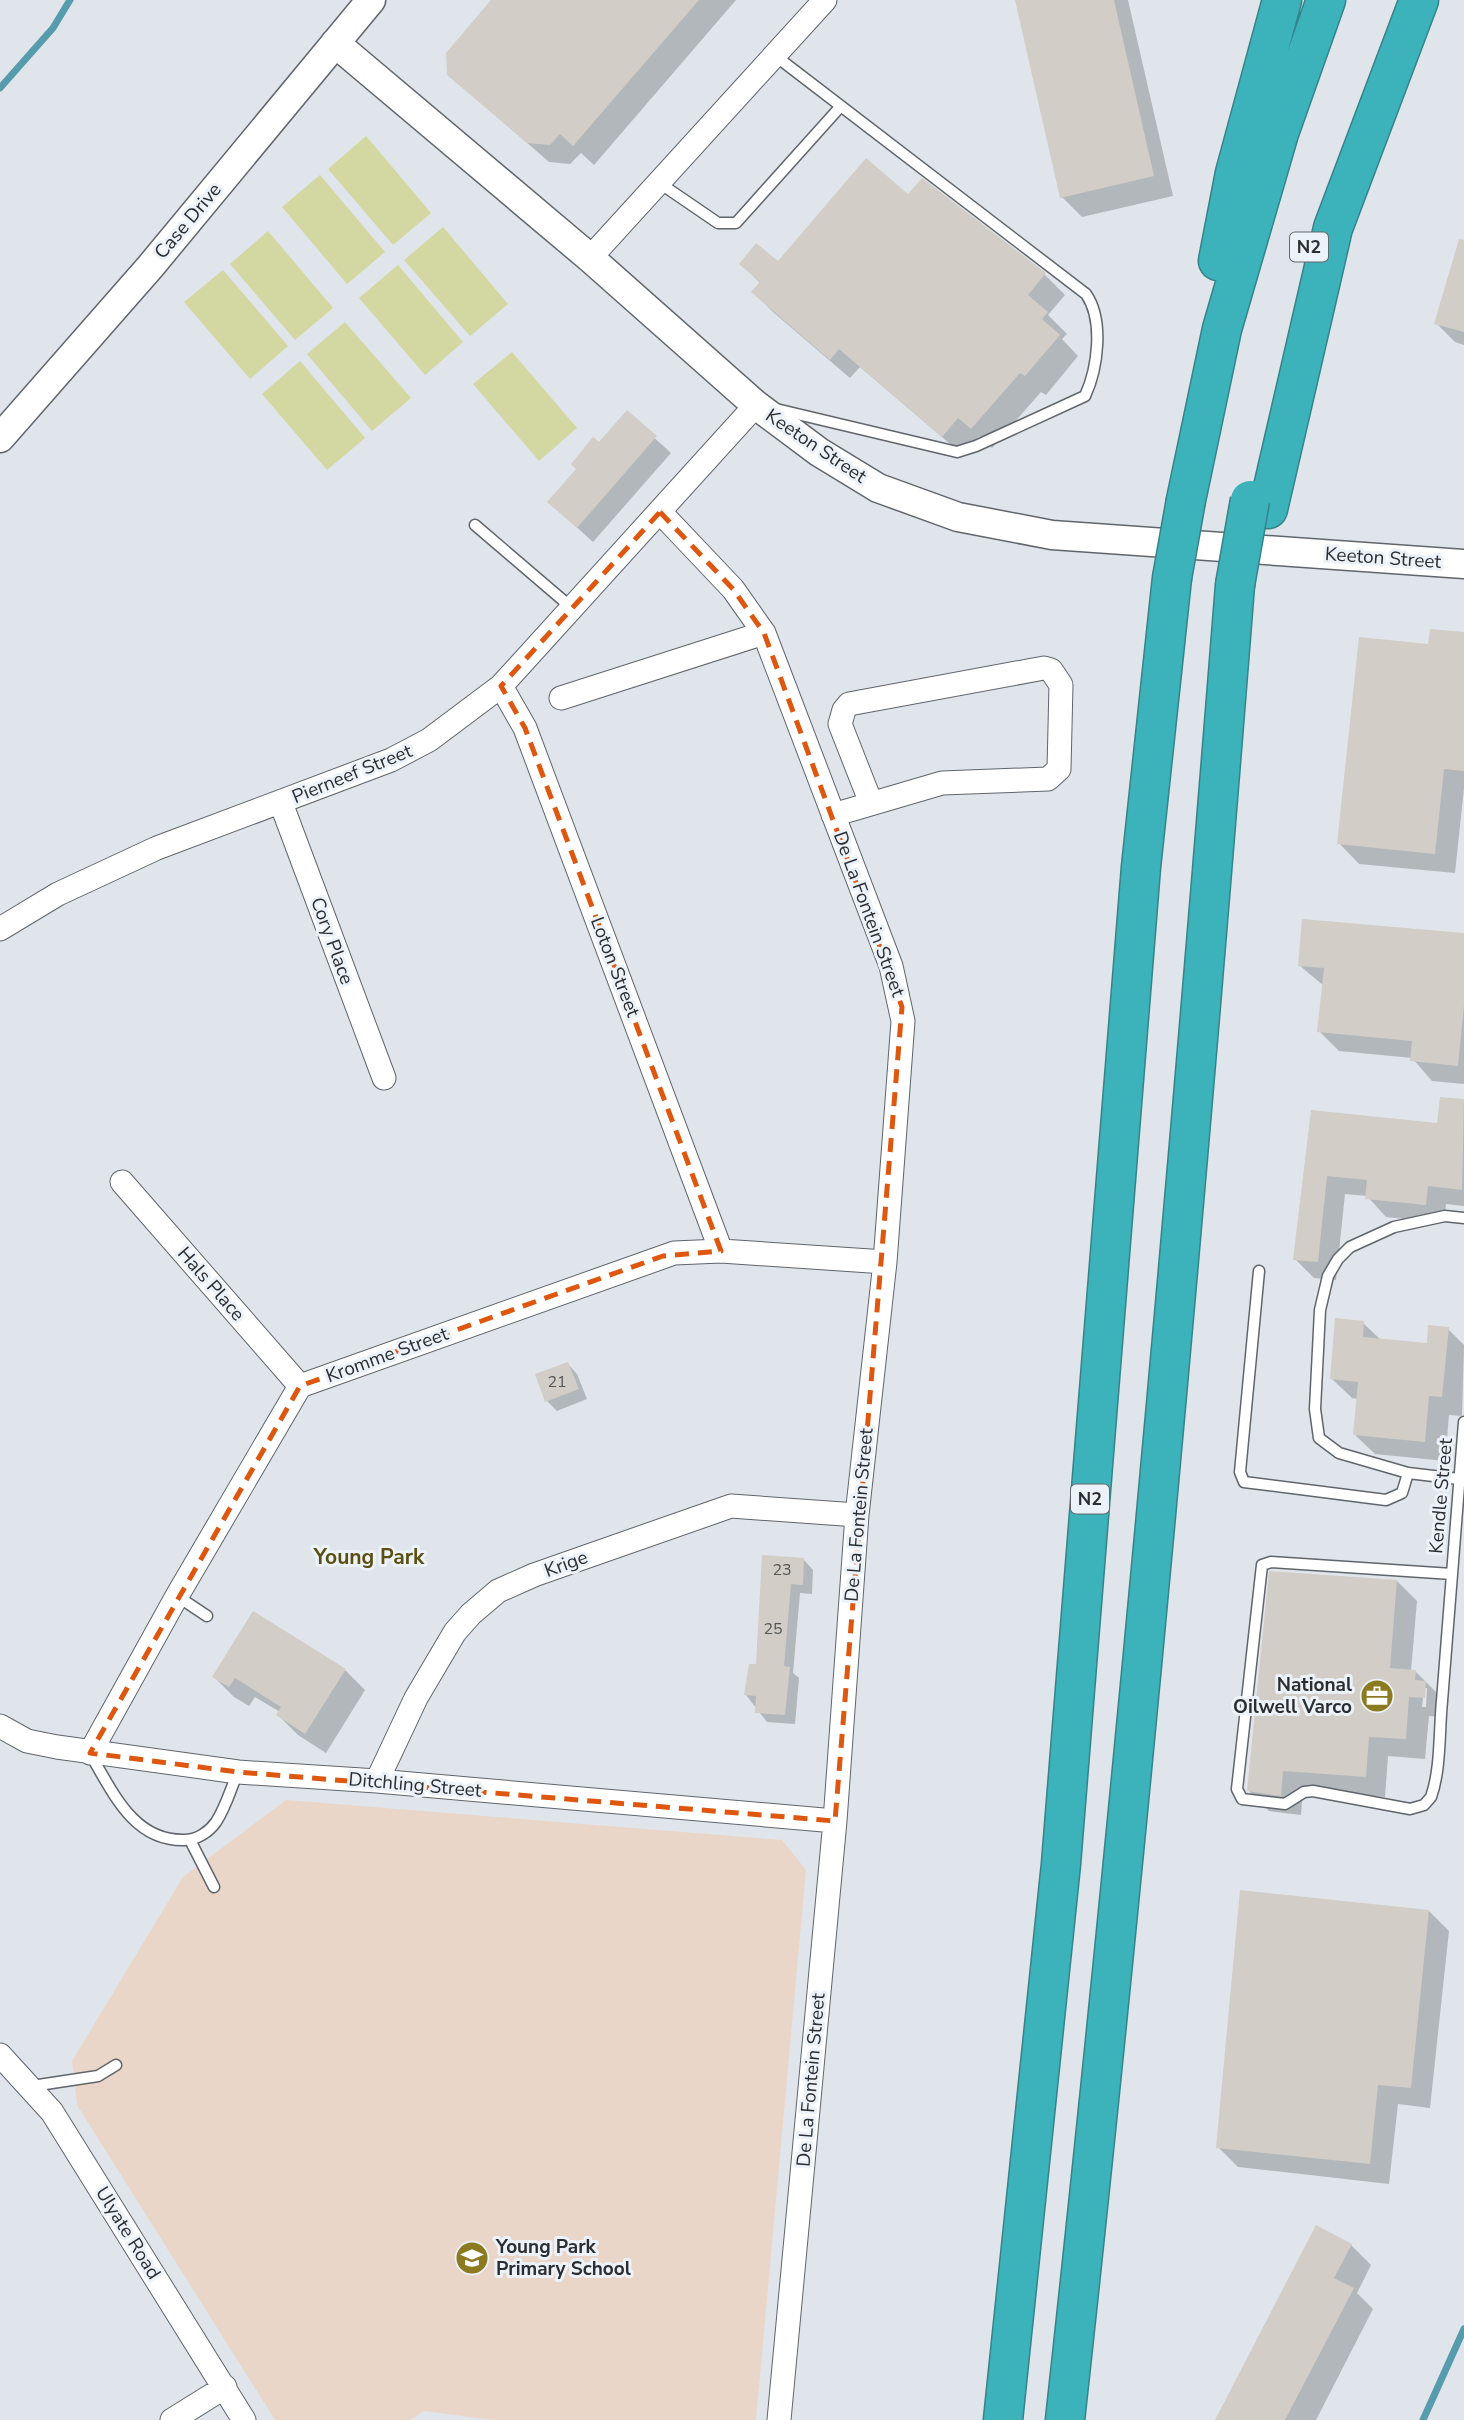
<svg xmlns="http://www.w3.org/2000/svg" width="1464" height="2420" viewBox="0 0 1464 2420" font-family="'Nunito Sans',sans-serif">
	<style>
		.education { fill: #ead6c8 }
		.green { fill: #d3d7a1 }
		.shadow { fill: #0003; fill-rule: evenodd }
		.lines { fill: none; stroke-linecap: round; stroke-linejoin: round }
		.stream { stroke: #579cac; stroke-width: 7 }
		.building { fill: #d2cdc6 }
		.service-casing { stroke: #60656b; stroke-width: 13 }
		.minor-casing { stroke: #60656b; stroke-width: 25 }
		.tertiary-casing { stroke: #60656b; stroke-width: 31 }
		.motorway-casing { stroke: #36838a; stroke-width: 41 }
		.service { stroke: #fff; stroke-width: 10 }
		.minor { stroke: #fff; stroke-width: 23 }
		.tertiary { stroke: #fff; stroke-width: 28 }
		.motorway { stroke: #3cb2ba; stroke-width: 38 }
		.motorway-bridge-casing { stroke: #36838a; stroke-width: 41; stroke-linecap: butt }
		.motorway-bridge { stroke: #3cb2ba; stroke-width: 38 }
		.marked { fill: none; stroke: #df570e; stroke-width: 5; stroke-dasharray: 14 9; stroke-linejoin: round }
		.labels { text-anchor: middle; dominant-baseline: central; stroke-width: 6; stroke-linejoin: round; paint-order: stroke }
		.number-label { font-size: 16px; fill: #555556 }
		.shield { fill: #ecf2f9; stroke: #65686c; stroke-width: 2 }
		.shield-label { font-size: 18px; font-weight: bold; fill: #2b2d30 }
		.street-label { font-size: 19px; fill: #2b2d30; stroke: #ecf2f9 }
		.poi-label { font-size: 19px; font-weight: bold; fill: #2b2d30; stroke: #ecf2f9; text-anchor: end }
		.neighbourhood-label { font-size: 21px; font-weight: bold; fill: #5a4f10; stroke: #ecf2f9 }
	</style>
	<rect width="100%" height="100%" fill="#dfe5eb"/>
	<path class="education" d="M 286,1800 L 782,1840 L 806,1870 L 756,2420 L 493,2420 L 424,2411 L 410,2420 L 275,2420 L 77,2105 L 72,2061 L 183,1877 Z"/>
	<path class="green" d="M 366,136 L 431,213 L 393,245 L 328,169 Z
		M 320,175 L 385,252 L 347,284 L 282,207 Z
		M 443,227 L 508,304 L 470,336 L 404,260 Z
		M 268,231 L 333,308 L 295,340 L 230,264 Z
		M 398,265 L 463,342 L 425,375 L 359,298 Z
		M 223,270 L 288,346 L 250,379 L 184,302 Z
		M 345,322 L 411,398 L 372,431 L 307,354 Z
		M 512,352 L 577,428 L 539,461 L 473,384 Z
		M 300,361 L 365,438 L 327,470 L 262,394 Z"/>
	<path class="shadow" d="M 493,0 L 736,0 L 594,165 L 581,153 L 570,164 L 549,162 L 448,74 Z
		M 1017,0 L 1128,0 L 1173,196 L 1082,217 L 1062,197 Z
		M 922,180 L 1045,275 L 1065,295 L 1048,315 L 1067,334 L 1062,339 L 1078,356 L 1046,395 L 1041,392 L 992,448 L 979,436 L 963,455 L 860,367 L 850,378 L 773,312 L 753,292 L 761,284 L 741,264 L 778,263 L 908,196 Z
		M 1464,255 L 1464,345 L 1455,342 L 1436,323 Z
		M 627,413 L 671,453 L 593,542 L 549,502 Z
		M 1464,634 L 1464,788 L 1455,873 L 1359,864 L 1339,843 L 1430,646 Z
		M 1464,935 L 1464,1084 L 1432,1081 L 1412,1058 L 1339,1051 L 1319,1031 L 1324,986 L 1299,965 Z
		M 1441,1099 L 1464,1101 L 1464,1206 L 1446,1204 L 1444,1223 L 1386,1217 L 1367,1196 L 1345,1194 L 1336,1280 L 1314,1278 L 1295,1259 L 1313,1112 L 1439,1125 Z
		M 1363,1323 L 1381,1340 L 1428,1345 L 1448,1329 L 1464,1345 L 1462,1416 L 1449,1415 L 1445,1461 L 1375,1454 L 1354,1434 L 1358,1399 L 1352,1398 L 1331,1378 Z
		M 568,1364 L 577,1374 L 587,1399 L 557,1411 L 547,1401 Z
		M 764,1557 L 804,1560 L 813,1570 L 812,1594 L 800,1593 L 793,1673 L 799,1678 L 795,1724 L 767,1722 L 746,1695 L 757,1666 Z
		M 1397,1581 L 1417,1601 L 1411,1671 L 1415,1671 L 1446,1702 L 1444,1717 L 1429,1716 L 1425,1759 L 1388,1756 L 1385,1797 L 1303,1790 L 1301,1815 L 1269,1811 L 1249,1791 ZM 1424,1688 L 1427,1688 L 1426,1707 L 1422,1707 Z
		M 345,1670 L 365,1690 L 326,1753 L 298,1735 L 278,1715 L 280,1712 L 255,1697 L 249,1706 L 234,1697 L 214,1677 Z
		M 1429,1911 L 1449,1931 L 1430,2108 L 1398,2104 L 1389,2184 L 1238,2167 L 1218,2147 Z
		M 1351,2245 L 1371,2265 L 1357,2293 L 1373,2309 L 1316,2420 L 1217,2420 Z"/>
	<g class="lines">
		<path class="stream" d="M 0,88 L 53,28 L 70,0
			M 1423,2420 L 1464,2329"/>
	</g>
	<path class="building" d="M 491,0 L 699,0 L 573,146 L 560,134 L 550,145 L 527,143 L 447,75 L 446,53 Z
		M 1015,0 L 1114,0 L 1154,176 L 1060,198 Z
		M 866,158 L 908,194 L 922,178 L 1046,273 L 1028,295 L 1048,312 L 1042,319 L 1060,335 L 1025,376 L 1020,373 L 971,429 L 958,418 L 942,437 L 839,349 L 830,360 L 751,292 L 760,282 L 739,264 L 756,243 L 778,261 Z
		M 1459,239 L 1464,240 L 1464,332 L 1434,324 Z
		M 627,410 L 657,436 L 577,528 L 547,502 L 576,469 L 571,464 L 593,437 L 599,442 Z
		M 1430,629 L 1464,632 L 1464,771 L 1444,769 L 1435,854 L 1337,844 L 1359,637 L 1428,644 Z
		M 1302,919 L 1464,933 L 1464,1005 L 1458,1066 L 1410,1061 L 1412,1041 L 1317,1032 L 1324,968 L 1298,966 Z
		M 1440,1097 L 1464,1099 L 1462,1190 L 1428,1186 L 1426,1205 L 1365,1199 L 1367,1180 L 1327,1176 L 1318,1262 L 1293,1260 L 1311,1110 L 1437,1123 Z
		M 1335,1318 L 1364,1321 L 1363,1337 L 1427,1343 L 1428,1325 L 1449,1327 L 1442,1397 L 1429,1396 L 1425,1442 L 1353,1435 L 1358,1382 L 1330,1379 Z
		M 568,1362 L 579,1389 L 545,1402 L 535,1374 Z
		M 762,1555 L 804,1558 L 803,1585 L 791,1584 L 784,1666 L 790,1667 L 785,1715 L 755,1713 L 756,1696 L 744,1695 L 749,1664 L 756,1664 Z
		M 1269,1571 L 1397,1580 L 1390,1668 L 1416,1670 L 1415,1680 L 1426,1681 L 1425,1698 L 1409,1697 L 1406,1739 L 1369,1737 L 1366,1777 L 1283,1771 L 1281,1796 L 1247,1791 Z
		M 253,1611 L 346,1669 L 305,1734 L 276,1715 L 281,1707 L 235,1678 L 229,1687 L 212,1677 Z
		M 1240,1890 L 1429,1910 L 1411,2088 L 1378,2085 L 1370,2164 L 1216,2148 Z
		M 1316,2225 L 1352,2244 L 1334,2278 L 1354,2288 L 1285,2420 L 1215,2420 Z"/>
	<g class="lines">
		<defs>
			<path id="service" d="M 773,54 L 1086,294 C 1104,320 1098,368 1085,396 L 976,446 L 957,452 L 776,409
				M 658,182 L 718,223 L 736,223 L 841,106
				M 475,525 L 572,608
				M 1259,1271 L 1240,1472 L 1244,1482 L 1386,1500 L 1402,1493 L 1408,1473 L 1459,1479
				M 1408,1473 L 1339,1453 L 1319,1438 L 1315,1409 L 1320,1310 L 1328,1276 L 1338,1259 L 1350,1247 L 1394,1227 L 1445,1216 L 1464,1218
				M 1452,1574 L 1271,1562 L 1262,1565 L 1237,1789 L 1242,1799 L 1285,1804 L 1304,1792 L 1313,1791 L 1410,1809 L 1424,1805 L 1431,1797 C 1441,1769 1439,1731 1442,1701 C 1450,1608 1457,1515 1464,1422
				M 177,1596 L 207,1616
				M 90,1754 C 113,1792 133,1841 184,1840 C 197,1840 209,1832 216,1822 C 226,1807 231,1788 238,1772
				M 190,1840 L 214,1887
				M 32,2086 L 98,2076 L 116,2065"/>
			<path id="minor" d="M 590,258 L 825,0
				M 660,512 L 733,589 L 764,633 L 891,966 L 903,1021 L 885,1262 L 857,1515 L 835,1821 L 779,2420
				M 501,686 L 525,728 L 721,1251
				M 561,698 L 764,633
				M 281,803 L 384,1078
				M 833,815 L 942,783 L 1048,779 L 1059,769 L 1061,685 L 1051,670 L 1044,668 L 849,704 L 844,710 L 840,724 L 871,803
				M 0,929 L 58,894 L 157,848 L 391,760 L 429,740 L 501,686 L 756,405
				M 122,1182 L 300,1386
				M 0,1726 L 27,1741 L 57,1747 L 238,1772 L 377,1781 L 835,1821
				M 90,1753 L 177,1596 L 300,1386 L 674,1253 L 721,1251 L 885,1262
				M 377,1781 L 416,1698 L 455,1632 L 471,1614 L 498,1591 L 534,1575 L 731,1506 L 857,1515
				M 0,2055 L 52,2112 L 244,2420
				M 172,2420 L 225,2387"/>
			<path id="tertiary" d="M 335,43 L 590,258 L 756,405 L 819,452 L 878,488 L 958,517 L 1052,535 L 1464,564
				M 0,438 L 150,267 L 371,0"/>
			<path id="motorway" d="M 1218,261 L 1235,173 L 1282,0
				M 1186,500 L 1222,329 L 1279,133 L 1326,0
				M 1268,509 L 1333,228 L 1419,0
				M 1003,2420 L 1061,1864 L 1141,867 L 1172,578
				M 1065,2420 C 1132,1810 1187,1197 1235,585"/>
		</defs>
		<use href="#service" class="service-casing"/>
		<use href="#minor" class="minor-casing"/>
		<use href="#tertiary" class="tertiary-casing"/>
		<use href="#motorway" class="motorway-casing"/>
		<use href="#service" class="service"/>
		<use href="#minor" class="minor"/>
		<use href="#tertiary" class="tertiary"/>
		<use href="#motorway" class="motorway"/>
		<defs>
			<path id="motorway-bridge" d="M 1172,578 L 1186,500
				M 1235,585 L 1250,500"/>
		</defs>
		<use href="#motorway-bridge" class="motorway-bridge-casing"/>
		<use href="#motorway-bridge" class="motorway-bridge"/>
	</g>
	<path class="marked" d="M 660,512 L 733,589 L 764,633 L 902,1007 L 835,1821 L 238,1772 L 90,1753 L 300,1386 L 663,1256 L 721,1251 L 525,728 L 501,686 Z"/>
	<defs>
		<symbol id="office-disc" viewBox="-11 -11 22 22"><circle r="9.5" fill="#8b7a1f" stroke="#ecf2f9"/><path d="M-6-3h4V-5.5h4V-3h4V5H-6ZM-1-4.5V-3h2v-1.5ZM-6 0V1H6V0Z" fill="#fff"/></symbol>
		<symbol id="school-disc" viewBox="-11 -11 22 22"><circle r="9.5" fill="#8b7a1f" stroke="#ecf2f9"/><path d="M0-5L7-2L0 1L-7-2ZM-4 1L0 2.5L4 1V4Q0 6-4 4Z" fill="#fff"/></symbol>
	</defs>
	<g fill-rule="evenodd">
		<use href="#office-disc" x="1358" y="1677" width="38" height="38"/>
		<use href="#school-disc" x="453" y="2239" width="38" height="38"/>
	</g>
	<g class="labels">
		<g class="number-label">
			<text x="557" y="1382">21</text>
			<text x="782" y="1570">23</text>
			<text x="773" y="1629">25</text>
		</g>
		<g class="shield">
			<rect x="1290" y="232.5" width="38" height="29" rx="5"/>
			<rect x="1071" y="1484.5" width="38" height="29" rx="5"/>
		</g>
		<g class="shield-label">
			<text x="1309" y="247">N2</text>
			<text x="1090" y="1499">N2</text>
		</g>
		<g class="street-label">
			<text transform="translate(188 221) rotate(-50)">Case Drive</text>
			<text transform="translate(816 446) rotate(34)">Keeton Street</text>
			<text transform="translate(1383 558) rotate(4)">Keeton Street</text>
			<text transform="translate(352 774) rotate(-22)">Pierneef Street</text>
			<text transform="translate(869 914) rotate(70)">De La Fontein Street</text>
			<text transform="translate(332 941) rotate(70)">Cory Place</text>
			<text transform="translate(615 967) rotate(69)">Loton Street</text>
			<text transform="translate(211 1284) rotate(49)">Hals Place</text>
			<text transform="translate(387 1355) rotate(-20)">Kromme Street</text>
			<text transform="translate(1441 1496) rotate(-85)">Kendle Street</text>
			<text transform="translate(859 1515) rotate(-85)">De La Fontein Street</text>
			<text transform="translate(566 1564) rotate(-20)">Krige</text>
			<text transform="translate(415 1785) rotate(5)">Ditchling Street</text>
			<text transform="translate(811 2080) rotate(-85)">De La Fontein Street</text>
			<text transform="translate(128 2233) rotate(58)">Ulyate Road</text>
		</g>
		<g class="poi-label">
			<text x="1352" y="1685">National<tspan x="1352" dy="22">Oilwell Varco</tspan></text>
			<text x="496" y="2247" text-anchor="start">Young Park<tspan x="496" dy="22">Primary School</tspan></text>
		</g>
		<g class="neighbourhood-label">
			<text x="369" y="1557">Young Park</text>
		</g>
	</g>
</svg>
